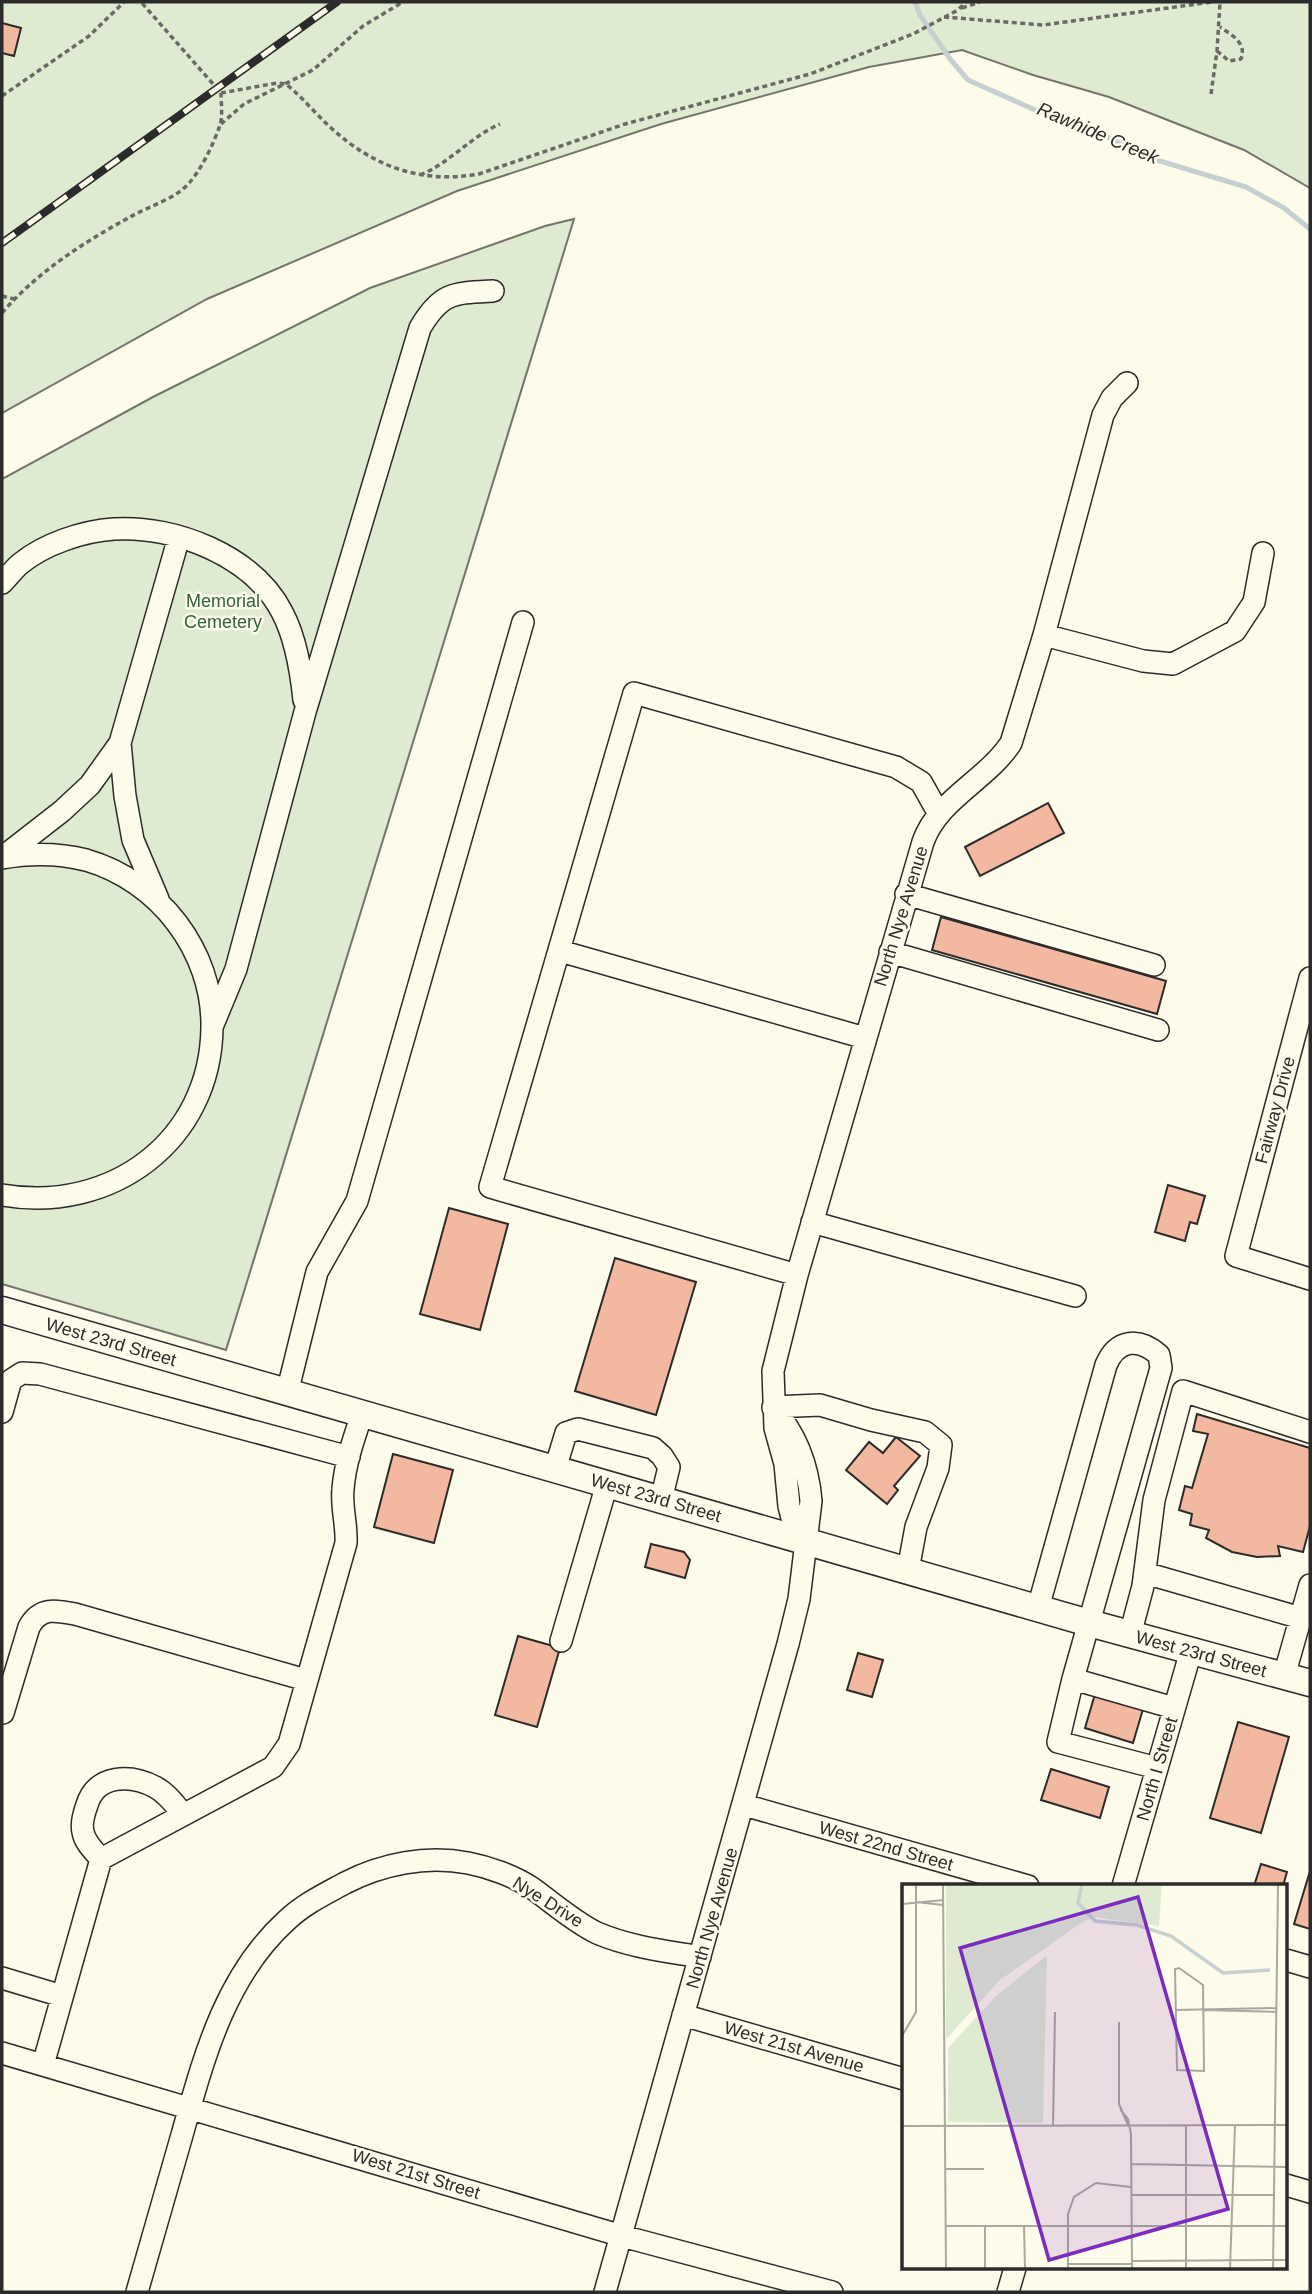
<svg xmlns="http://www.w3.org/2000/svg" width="1312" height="2294" viewBox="0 0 1312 2294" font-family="Arial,sans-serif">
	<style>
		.green { fill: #deebd1; stroke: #74746e; stroke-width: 2 }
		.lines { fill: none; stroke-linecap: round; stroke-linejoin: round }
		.stream { stroke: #c7d0d0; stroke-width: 5 }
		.building { fill: #f2b8a0; stroke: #2b2b2b; stroke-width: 2 }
		.minor-casing { stroke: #2b2b2b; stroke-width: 24 }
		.major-casing { stroke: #2b2b2b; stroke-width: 29 }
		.path { stroke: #6a6964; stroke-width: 3.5; stroke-dasharray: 5 3.5; stroke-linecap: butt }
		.minor { stroke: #fdfbea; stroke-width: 21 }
		.major { stroke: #fdfbea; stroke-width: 26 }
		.rail-casing { stroke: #2b2b2b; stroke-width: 8 }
		.rail { stroke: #fdfbea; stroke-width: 5; stroke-dasharray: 16; stroke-linecap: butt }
		.labels { text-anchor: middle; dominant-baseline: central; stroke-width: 5; stroke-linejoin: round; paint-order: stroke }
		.park-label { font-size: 18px; fill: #34623c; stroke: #fdfbea }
		.street-label { font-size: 18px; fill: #2b2b2b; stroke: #fdfbea }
		.water-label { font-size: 19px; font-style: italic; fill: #2b2b2b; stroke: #fdfbea }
		.inset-river { fill: none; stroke: #c7d0d0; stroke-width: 3.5 }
		.inset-road { fill: none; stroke: #a9a89e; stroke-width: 2 }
		.view { fill: #7b2cbf; fill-opacity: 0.15; stroke: #7b2cbf; stroke-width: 3.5 }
		.inset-edge { fill: none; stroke: #2b2b2b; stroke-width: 3.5 }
	</style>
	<rect width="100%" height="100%" fill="#fdfbea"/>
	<path class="green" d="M 2,2 L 1310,2 L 1310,188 L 1244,150 L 1109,97 L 1033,75 L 962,50 L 869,67 L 661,124 L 457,191 L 207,299 L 2,413 Z
		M 574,219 L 226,1350 L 2,1284 L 2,479 L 153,397 L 370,288 L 545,226 Z"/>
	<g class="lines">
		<path class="stream" d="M 915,2 L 920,15 L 950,59 L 968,80 L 1033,109 L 1087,127 L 1150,158 L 1246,187 L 1284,208 L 1310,229"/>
	</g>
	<path class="building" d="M 2,23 L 21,28 L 14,56 L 2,53 Z
		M 1048,803 L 1064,833 L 980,876 L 965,847 Z
		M 941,917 L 1166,981 L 1157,1014 L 932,950 Z
		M 1168,1185 L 1205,1196 L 1197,1224 L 1190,1222 L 1185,1241 L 1155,1232 Z
		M 449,1208 L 508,1224 L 480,1330 L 420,1314 Z
		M 615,1258 L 696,1282 L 656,1415 L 575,1391 Z
		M 1197,1414 L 1310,1448 L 1310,1526 L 1303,1552 L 1278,1546 L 1280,1556 L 1257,1557 L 1232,1552 L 1206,1538 L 1209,1530 L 1190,1525 L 1192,1514 L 1179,1510 L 1185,1486 L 1192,1488 L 1208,1434 L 1193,1431 Z
		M 896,1437 L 920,1456 L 894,1486 L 898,1490 L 887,1504 L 846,1470 L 869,1442 L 883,1453 Z
		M 393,1454 L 453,1470 L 434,1543 L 374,1527 Z
		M 651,1544 L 684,1552 L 690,1560 L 685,1578 L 645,1567 Z
		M 518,1636 L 560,1648 L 537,1727 L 495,1715 Z
		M 858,1653 L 883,1660 L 872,1697 L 847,1690 Z
		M 1095,1694 L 1143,1709 L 1133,1743 L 1085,1728 Z
		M 1238,1722 L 1289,1737 L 1261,1833 L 1210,1818 Z
		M 1051,1769 L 1109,1787 L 1100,1818 L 1041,1800 Z
		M 1261,1864 L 1287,1872 L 1283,1886 L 1254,1886 Z
		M 1310,1871 L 1310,1929 L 1294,1924 Z"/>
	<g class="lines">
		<defs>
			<path id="minor" d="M 2,583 C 8,577 13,570 20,564 C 44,544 83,531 114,529 C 175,525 253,556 282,612 C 296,638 301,671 304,700
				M 1044,635 L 1143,661 L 1173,664 L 1235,631 L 1254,602 L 1263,553
				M 120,743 L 125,796 L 133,840 L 158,899
				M 3,857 L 62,811 L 90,785 L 120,743 L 179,537
				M 2,858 C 30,853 58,853 86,860 C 159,881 213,951 212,1027 C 211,1141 111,1214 2,1195
				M 906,894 L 1154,965
				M 560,951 L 865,1038
				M 890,952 L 1158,1030
				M 1310,978 L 1236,1256 L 1310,1279
				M 212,1027 L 236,969 L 305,712 L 420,328 C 441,292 454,293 493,291
				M 812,1222 L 1075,1296
				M 797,1275 L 490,1187 L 634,693 L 896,767 L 921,782 L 939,814
				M 287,1393 L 317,1272 L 357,1201 L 523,622
				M 773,1407 L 820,1405 L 871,1420 L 925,1432 L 941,1445 L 938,1468 L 916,1527 L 908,1570
				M 2,1412 L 11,1380 L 22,1373 L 40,1374 L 349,1457
				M 555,1469 L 566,1433 L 578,1429 L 653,1448 L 662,1456 L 669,1467 L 661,1500
				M 805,1541 L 792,1518 L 789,1506 L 785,1464 L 775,1428 L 773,1371 L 797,1275 L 923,842 C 938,799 987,780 1011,743 L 1044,635 L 1103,415 L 1112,398 L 1127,383
				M 1145,1573 L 1301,1618
				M 1038,1608 L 1106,1365 C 1117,1339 1139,1337 1159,1355 L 1161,1368 L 1073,1679 L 1174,1708
				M 1130,1635 L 1143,1586 L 1154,1500 L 1183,1391 L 1310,1432
				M 561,1641 L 607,1484
				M 1284,1676 L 1310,1585
				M 1073,1679 L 1058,1742 L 1157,1768
				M 3,1713 L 29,1627 C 40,1607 55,1610 75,1614 L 306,1680
				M 744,1805 L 1028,1886
				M 101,1859 C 94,1851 85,1843 83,1832 C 81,1824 84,1813 87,1805 C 96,1774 131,1774 155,1787 C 167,1793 175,1805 183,1814
				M 1123,1886 L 1191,1651
				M 1286,1960 L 1310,1967
				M 2,1978 L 62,1996
				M 683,2015 L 904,2079
				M 2,2053 L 622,2236 L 832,2292
				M 43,2065 L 101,1859 L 273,1767 L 289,1744 L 346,1543 C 347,1524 341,1507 343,1489 C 345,1463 354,1438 362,1414
				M 1286,2185 L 1310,2192
				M 137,2292 C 152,2240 167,2187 182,2135 C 204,2057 225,1976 287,1920 C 304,1904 325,1894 345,1883 C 382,1864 426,1855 468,1863 C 489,1867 514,1876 532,1888 C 553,1903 574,1922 597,1933 C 630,1947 665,1951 700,1957
				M 605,2292 L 788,1644 L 799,1599 L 811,1501 C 808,1465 797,1435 773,1408
				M 1008,2292 L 1015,2268"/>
			<path id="major" d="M 2,1310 L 1089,1623 L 1310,1683"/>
		</defs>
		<use href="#minor" class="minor-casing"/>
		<use href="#major" class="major-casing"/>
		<path class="path" d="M 962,8 L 980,2
			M 944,17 L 1043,25 L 1212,2
			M 1217,51 L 1229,61 L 1241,59 C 1247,43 1232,35 1220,27
			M 221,93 L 277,83 L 286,84 C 302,97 315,113 329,126 C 373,167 421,184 479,174 L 625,124 L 810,74 L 913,34 L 958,10 L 966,2
			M 1211,94 L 1217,51 L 1220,2
			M 2,96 L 89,36 L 124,2
			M 221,124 L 244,104 L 313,70 L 363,26 L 403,2
			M 420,175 C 450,163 470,137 500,124
			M 2,296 L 14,299
			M 2,313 C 36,273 84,242 130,217 C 149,206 176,199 190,182 C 202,168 214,143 220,125 C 223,115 221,103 221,93 L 141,2"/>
		<use href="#minor" class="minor"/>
		<use href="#major" class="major"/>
		<defs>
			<path id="rail" d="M 2,243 L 337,2"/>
		</defs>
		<use href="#rail" class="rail-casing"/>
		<use href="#rail" class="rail"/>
	</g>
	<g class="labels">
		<g class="park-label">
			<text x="223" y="601">Memorial<tspan x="223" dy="21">Cemetery</tspan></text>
		</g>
		<g class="street-label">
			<text transform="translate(901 916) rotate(-73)">North Nye Avenue</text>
			<text transform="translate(1275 1110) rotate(-75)">Fairway Drive</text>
			<text transform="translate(111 1342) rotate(16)">West 23rd Street</text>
			<text transform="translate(656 1498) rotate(16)">West 23rd Street</text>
			<text transform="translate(1201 1654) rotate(15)">West 23rd Street</text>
			<text transform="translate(1157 1769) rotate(-74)">North I Street</text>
			<text transform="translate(886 1846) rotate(16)">West 22nd Street</text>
			<text transform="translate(548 1902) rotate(32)">Nye Drive</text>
			<text transform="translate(712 1918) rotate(-74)">North Nye Avenue</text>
			<text transform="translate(794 2047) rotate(16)">West 21st Avenue</text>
			<text transform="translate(416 2174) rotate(17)">West 21st Street</text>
		</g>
		<g class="water-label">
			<text transform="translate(1098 133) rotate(23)">Rawhide Creek</text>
		</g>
	</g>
	<g transform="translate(902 1884)">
		<rect width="385" height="385" fill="#fdfbea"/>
		<path d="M 44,0 L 260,0 L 257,42 L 191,33 L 179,39 L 98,96 L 44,155 ZM 145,71 L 141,239 L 46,238 L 46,164 L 94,112 Z" fill="#deebd1"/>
		<path class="inset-river" d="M 180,0 L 176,19 L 193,37 L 235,41 L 269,52 L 321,89 L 368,86"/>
		<path class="inset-road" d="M 41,0 L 44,385M 14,18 L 41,21M 0,20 L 42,16M 277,84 L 301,101 L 302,187 L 275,186 L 273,85 ZM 274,126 L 375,124M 302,126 L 375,128M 217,138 L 217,220 L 226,241M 0,152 L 14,128 L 14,0M 218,225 L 226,235 L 229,250 L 230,385M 0,242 L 385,241M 151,242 L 153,128M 230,280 L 385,283M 44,285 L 82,285M 229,311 L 371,311M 44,342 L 385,342M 83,343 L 83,385M 122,343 L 123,385M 230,377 L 385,376M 166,380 L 229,380M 166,385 L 166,330 L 172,313 L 194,299 L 229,303M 284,385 L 284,242M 328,385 L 333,241M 371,385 L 376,0"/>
		<path class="view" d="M 236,13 L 326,325 L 147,376 L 58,64 Z"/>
		<rect width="385" height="385" class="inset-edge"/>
	</g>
	<rect width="1312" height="2294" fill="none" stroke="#2b2b2b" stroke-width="7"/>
</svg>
